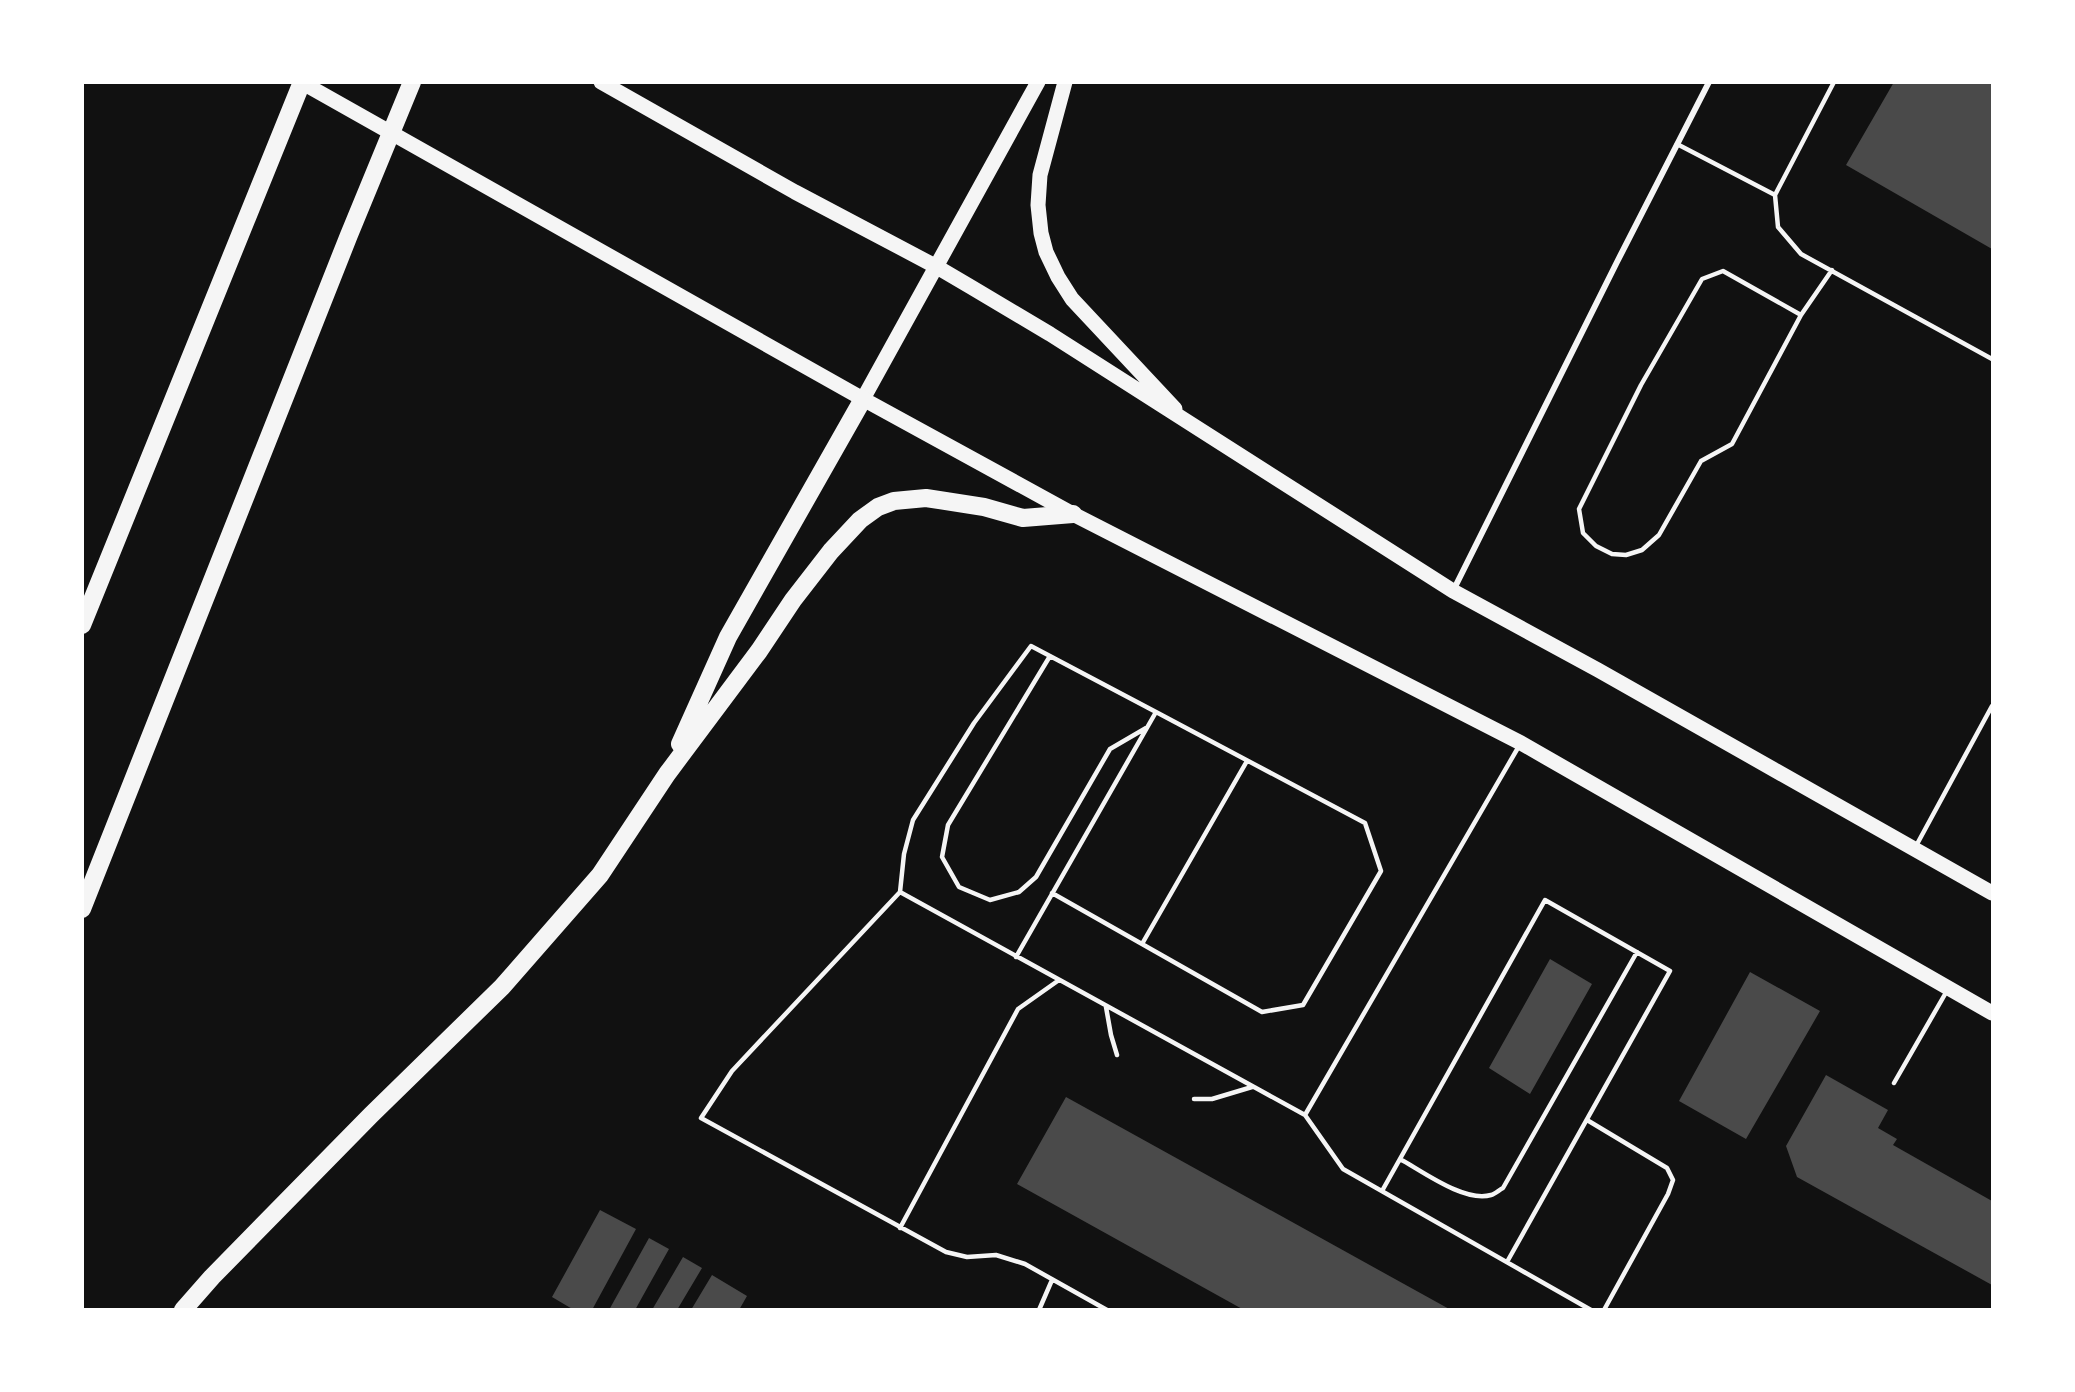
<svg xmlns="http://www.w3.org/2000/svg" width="2075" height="1392" viewBox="0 0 2075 1392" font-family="Poppins,sans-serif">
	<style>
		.building { fill: #4a4a4a }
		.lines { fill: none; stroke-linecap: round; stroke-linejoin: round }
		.service { stroke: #f5f5f5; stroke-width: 4.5 }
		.minor { stroke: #f5f5f5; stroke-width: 6 }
		.primary { stroke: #f5f5f5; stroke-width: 15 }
		.motorway { stroke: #f5f5f5; stroke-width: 18 }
	</style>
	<rect width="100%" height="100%" fill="#111"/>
	<path class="building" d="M 1894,82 L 1992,82 L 1992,249 L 1846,165 Z
		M 1550,959 L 1592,984 L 1530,1094 L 1489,1068 Z
		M 1750,972 L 1820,1011 L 1746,1139 L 1679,1101 Z
		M 1826,1075 L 1888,1110 L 1878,1128 L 1897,1139 L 1893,1145 L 1992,1201 L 1992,1285 L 1797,1177 L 1786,1146 Z
		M 1066,1097 L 1451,1310 L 1244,1310 L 1017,1184 Z
		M 600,1210 L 636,1229 L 592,1310 L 574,1310 L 552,1297 Z
		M 649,1238 L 669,1249 L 635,1310 L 609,1310 Z
		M 683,1257 L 702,1268 L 677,1310 L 652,1310 Z
		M 712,1275 L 747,1296 L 739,1310 L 691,1310 Z"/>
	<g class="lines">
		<path class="service" d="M 1677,144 L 1775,195 L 1778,227 L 1801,254 L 1992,359
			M 1775,195 L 1834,82
			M 1801,315 L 1723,271 L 1702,279 L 1641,385 L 1579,509 L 1583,533 L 1596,546 L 1612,554 L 1626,555 L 1642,550 L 1659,535 L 1701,461 L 1732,444 L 1801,315 L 1832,270
			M 1050,656 L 948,825 L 942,857 L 959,887 L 990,900 L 1019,892 L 1036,877 L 1110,749 L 1146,728
			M 1519,746 L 1305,1115 L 1343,1169 L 1591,1310
			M 1916,846 L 1992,706
			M 900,892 L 904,854 L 913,820 L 974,723 L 1031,646 L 1156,712
			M 1142,944 L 1247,761
			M 1016,957 L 1156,712 L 1365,823 L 1381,871 L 1303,1005 L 1262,1012 L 1052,893
			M 1106,1007 L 1111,1035 L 1117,1055
			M 1894,1083 L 1948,989
			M 1194,1099 L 1212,1099 L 1252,1087
			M 1587,1120 L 1667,1168 L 1673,1180 L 1668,1194 L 1604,1310
			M 1400,1159 C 1422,1171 1465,1203 1491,1195 C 1495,1194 1499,1190 1503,1188 L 1637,952
			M 1382,1191 L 1545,900 L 1670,971 L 1507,1262
			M 900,1228 L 1018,1009 L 1059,980
			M 1039,1310 L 1052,1280
			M 1107,1310 L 1025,1264 L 996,1255 L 967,1257 L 946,1252 L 701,1118 L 732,1071 L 900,892 L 1305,1115"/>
		<path class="minor" d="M 1453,591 L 1617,262 L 1709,82"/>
		<path class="primary" d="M 301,82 L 863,399 L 1073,514 L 1521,743 L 1992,1013
			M 601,82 L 795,192 L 937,267 L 971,287 L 1050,334 L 1453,591 L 1598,670 L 1992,893
			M 1065,82 L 1040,175 L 1038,205 L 1041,233 L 1046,252 L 1058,277 L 1072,299 L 1175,409
			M 863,399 L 1038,82"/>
		<path class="motorway" d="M 82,625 L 302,82
			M 680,744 L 728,637 L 863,399
			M 82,909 L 349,235 L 412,82
			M 183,1310 L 212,1277 L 371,1115 L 502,987 L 600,875 L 667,774 L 759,651 L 793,600 L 831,551 L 860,520 L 878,507 L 894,501 L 926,498 L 984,507 L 1023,518 L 1073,514"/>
	</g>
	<rect width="2075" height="1392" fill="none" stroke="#ffffff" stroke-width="168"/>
</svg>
